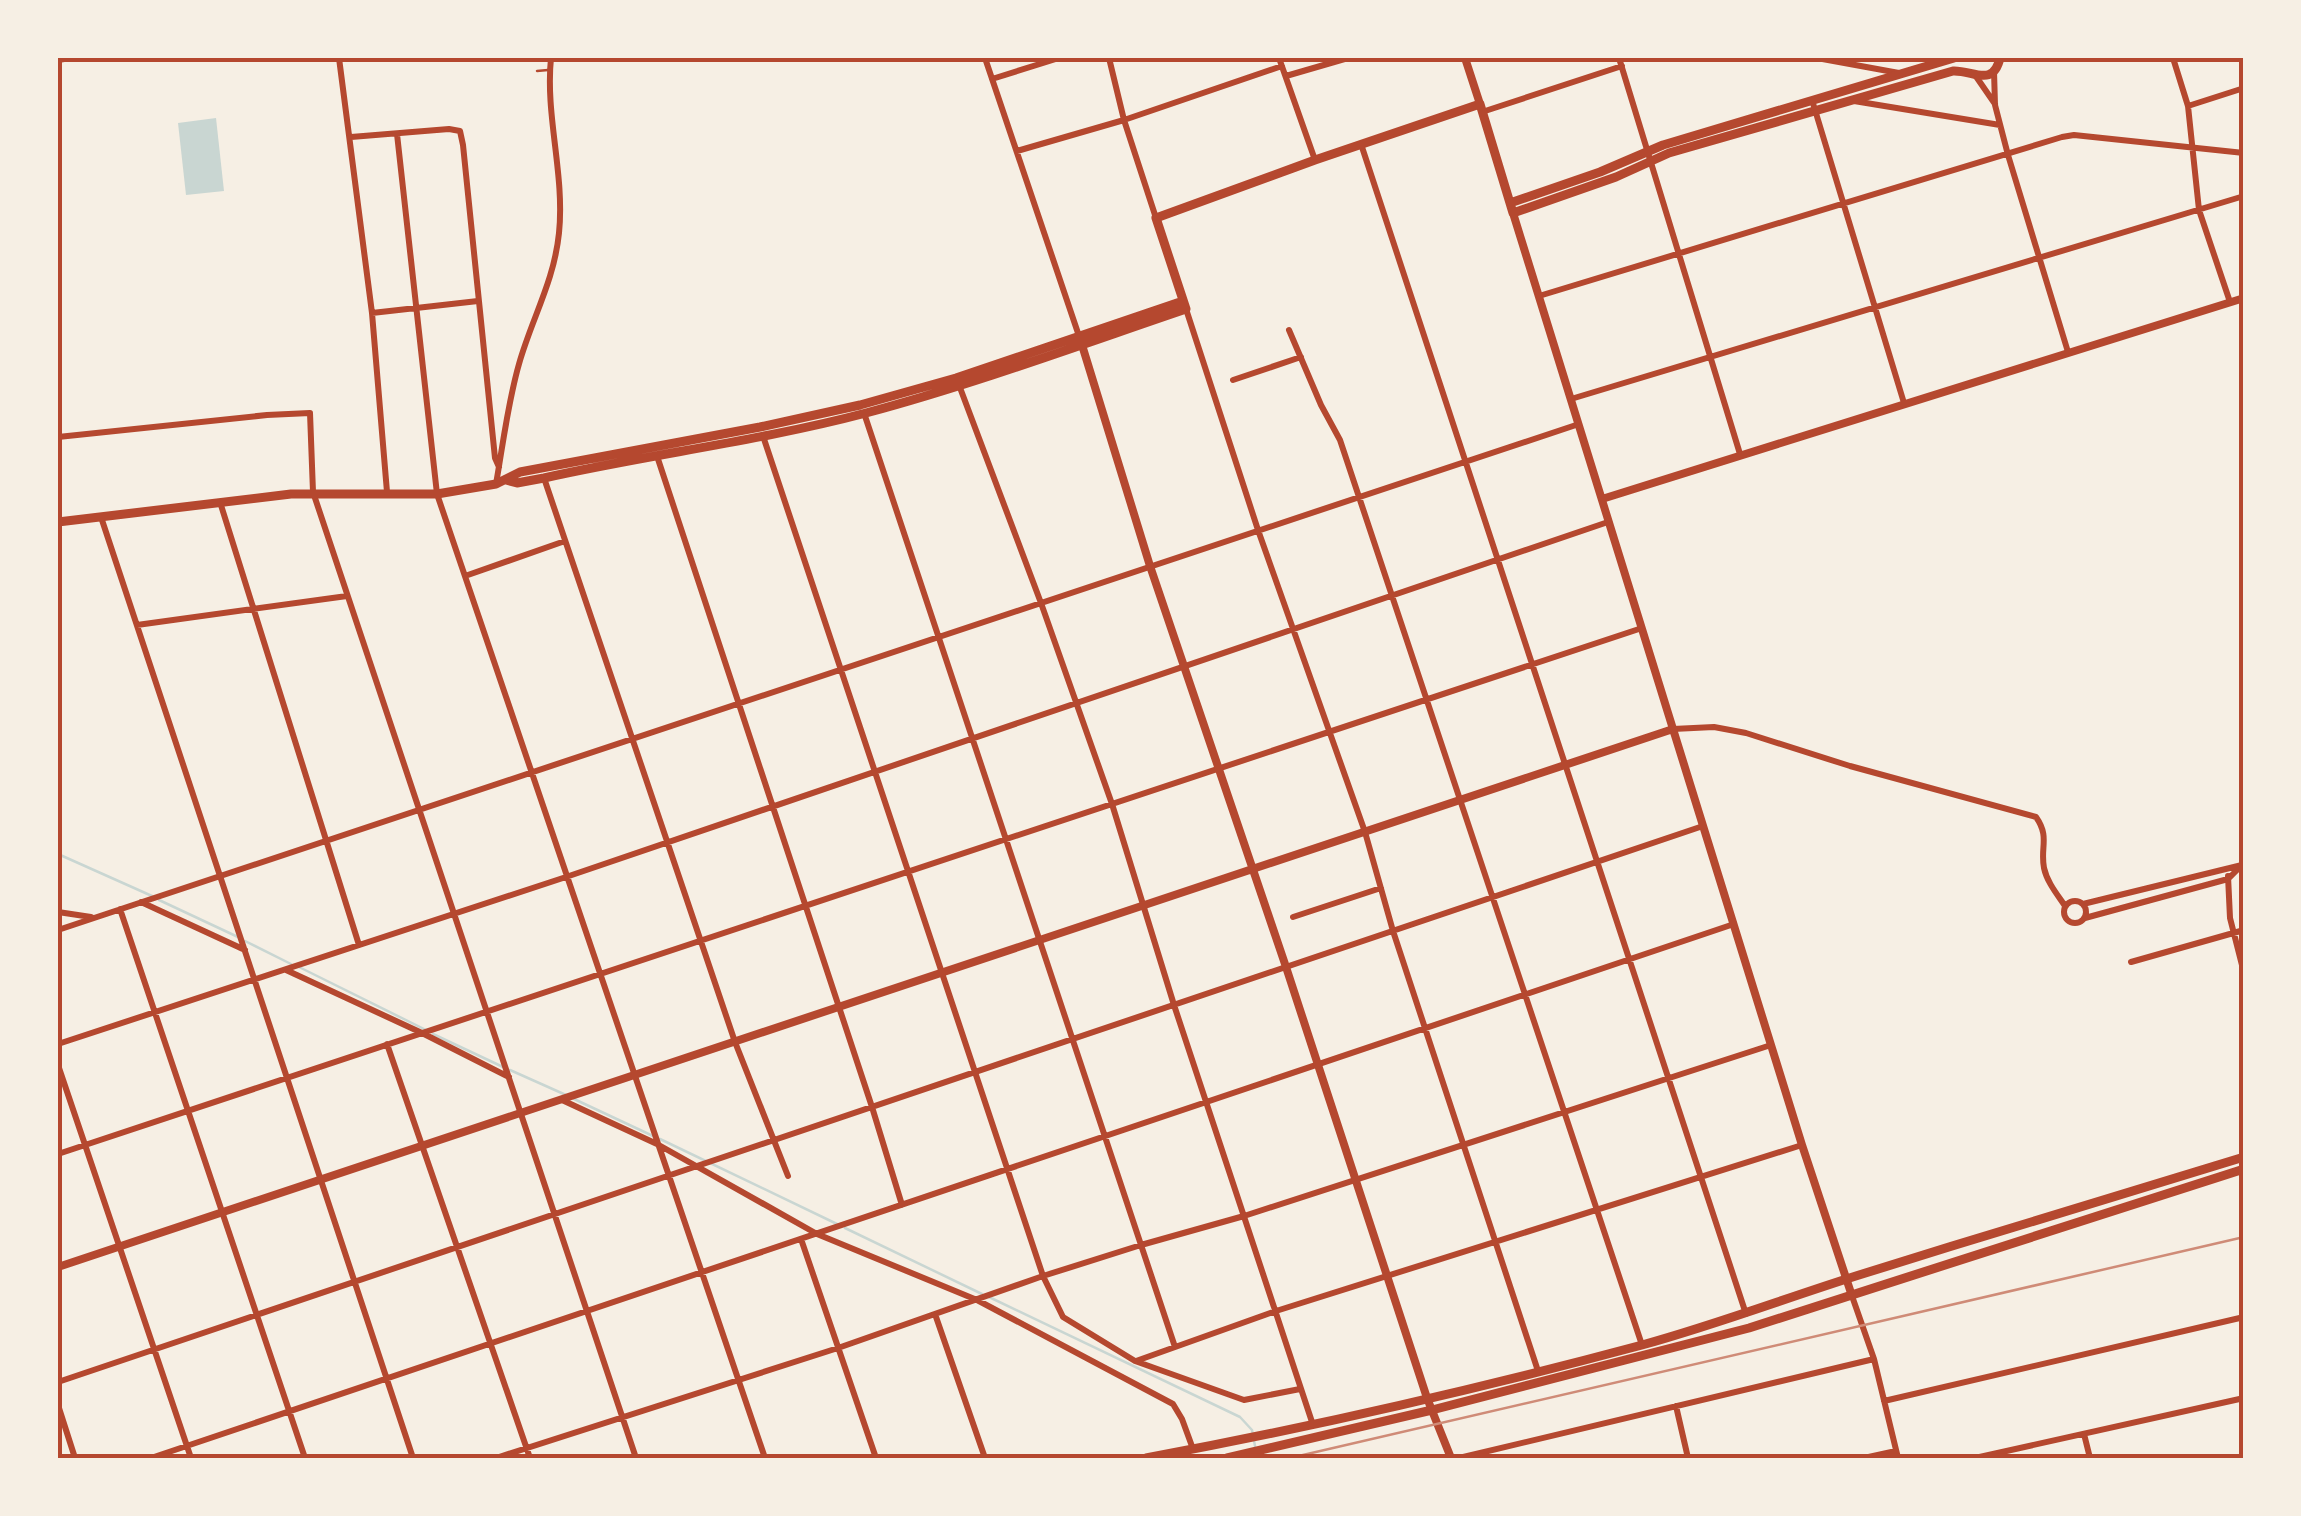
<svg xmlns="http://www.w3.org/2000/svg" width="2301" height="1516" viewBox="0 0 2301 1516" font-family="'Alegreya Sans',sans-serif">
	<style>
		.water { fill: #c9d6d2 }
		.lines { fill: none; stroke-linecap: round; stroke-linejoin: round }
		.stream { stroke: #c9d6d2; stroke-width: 2.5 }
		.service { stroke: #b5482f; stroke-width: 2.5 }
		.minor { stroke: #b5482f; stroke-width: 6 }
		.tertiary { stroke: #b5482f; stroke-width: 8 }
		.secondary { stroke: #b5482f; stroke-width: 9 }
		.primary { stroke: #b5482f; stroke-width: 9 }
		.rail { stroke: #cf8b77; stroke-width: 2.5 }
		.neatline { fill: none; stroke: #b5482f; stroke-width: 4 }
	</style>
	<rect width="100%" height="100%" fill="#f6efe4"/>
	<path class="water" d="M 216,118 L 224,191 L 186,195 L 178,123 Z"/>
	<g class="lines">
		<path class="stream" d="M 58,854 L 152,896
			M 159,900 L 238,937
			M 245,941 L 291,964
			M 299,967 L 426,1030
			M 433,1034 L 503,1067
			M 510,1070 L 566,1095
			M 574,1099 L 653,1136
			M 660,1139 L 837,1224
			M 845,1228 L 982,1294
			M 989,1297 L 1240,1417 L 1252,1430 L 1255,1446"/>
		<path class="service" d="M 537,71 L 548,70"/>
		<path class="minor" d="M 339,58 L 372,313 L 387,492
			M 985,58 L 1080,339
			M 1109,58 L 1124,120 L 1156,218
			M 1279,58 L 1315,160
			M 1619,58 L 1740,454
			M 1817,58 L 1899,73
			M 2173,58 L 2188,106 L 2199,210 L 2230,302
			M 1994,71 L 1995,105 L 2008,155 L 2068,352
			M 1975,75 L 1995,104
			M 1286,76 L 1348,58
			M 992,79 L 1059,58
			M 1812,100 L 1904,403
			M 1854,101 L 2000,125
			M 2188,106 L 2244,88
			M 1482,112 L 1622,66
			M 397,134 L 437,494 L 765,1458
			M 351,137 L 449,129 L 460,131 L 463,145 L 495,458 L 499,467
			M 1361,144 L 1746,1314
			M 1017,151 L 1124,120 L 1282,66
			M 1539,296 L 2062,137 L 2074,135 L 2244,153
			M 1186,309 L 1258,530 L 1365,832 L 1393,931 L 1538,1371
			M 372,313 L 478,301
			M 1289,330 L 1321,405 L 1340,440 L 1642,1345
			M 1233,380 L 1301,357
			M 959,385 L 1041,603 L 1112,804 L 1174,1005 L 1313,1425
			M 1571,399 L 2244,196
			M 864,413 L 1175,1347
			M 763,436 L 1043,1276 L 1063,1317 L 1135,1361 L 1244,1400 L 1300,1389
			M 58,437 L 267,415 L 310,413 L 313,492 L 636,1458
			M 657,456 L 872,1107 L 902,1205
			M 544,478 L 735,1042 L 788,1176
			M 496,484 C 503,444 508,402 519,364 C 532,318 554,282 559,233 C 565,174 545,116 551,58
			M 220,502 L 359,945
			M 101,517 L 413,1458
			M 465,576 L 565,541
			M 137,625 L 347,596
			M 1673,729 L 1714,727 L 1746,733 L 1850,766 L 2036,817 C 2050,837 2040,847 2044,868 C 2047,882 2057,894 2065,906
			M 2228,876 L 2230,918 L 2244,973
			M2064 912a11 11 0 1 1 22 0a11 11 0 1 1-22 0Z
			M 141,902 L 245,950
			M 2083,904 L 2242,865
			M 120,909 L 305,1458
			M 58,912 L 91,917
			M 1293,917 L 1381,888
			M 2085,918 L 2228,879 L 2242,865
			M 58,930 L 1579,424
			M 2131,962 L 2244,930
			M 286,970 L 422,1033 L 509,1077
			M 58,1044 L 566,877 L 1608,522
			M 387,1044 L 530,1458
			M 58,1065 L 191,1458
			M 562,1100 L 657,1144 L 817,1234 L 977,1300 L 1173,1404 L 1182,1419 L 1193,1449
			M 58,1154 L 1642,628
			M 801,1239 L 876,1458
			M 1852,1296 L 1874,1359 L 1898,1458
			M 935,1314 L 985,1458
			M 1136,1361 L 1276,1311 L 1802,1145
			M 58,1382 L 1703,826
			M 1884,1401 L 2244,1317
			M 58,1405 L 75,1458
			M 1676,1406 L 1688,1458
			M 2084,1434 L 2090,1458
			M 151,1458 L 1734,924
			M 496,1458 L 838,1348 L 1043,1276 L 1141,1245 L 1244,1216 L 1771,1045
			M 1459,1458 L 1874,1359
			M 1864,1458 L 1896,1451
			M 1975,1458 L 2244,1398"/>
		<path class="tertiary" d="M 1465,58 L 1480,104
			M 58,59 L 64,58
			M 1513,213 L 1802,1145 L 1852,1296
			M 1082,345 L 1150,566 L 1286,967 L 1427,1398 L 1451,1458
			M 1602,499 L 2244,298
			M 58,1267 L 1673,729"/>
		<path class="secondary" d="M 1510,203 L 1600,172 L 1663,145 L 1954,58
			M 506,480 L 517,483 L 544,478 C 651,454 760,441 866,413 C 974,384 1080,345 1186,309 L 1156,218 L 1315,160 L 1480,104 L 1513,213 L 1616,177 L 1669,153 L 1953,71 C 1973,70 1993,88 2000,58
			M 58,522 L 291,494 L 437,494 L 496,484 L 520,472 L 760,427 L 860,405 L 956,378 L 1183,301"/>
		<path class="primary" d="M 1146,1458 C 1312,1427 1478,1389 1642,1345 C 1715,1325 1786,1298 1859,1275 C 1987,1235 2115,1196 2244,1157
			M 1227,1458 L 1432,1410 L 1749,1328 L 2244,1169"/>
		<path class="rail" d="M 1290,1458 L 2244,1237"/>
	</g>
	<rect width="2301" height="1516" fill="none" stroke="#f6efe4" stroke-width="120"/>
	<rect x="60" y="60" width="2181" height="1396" class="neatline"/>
</svg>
